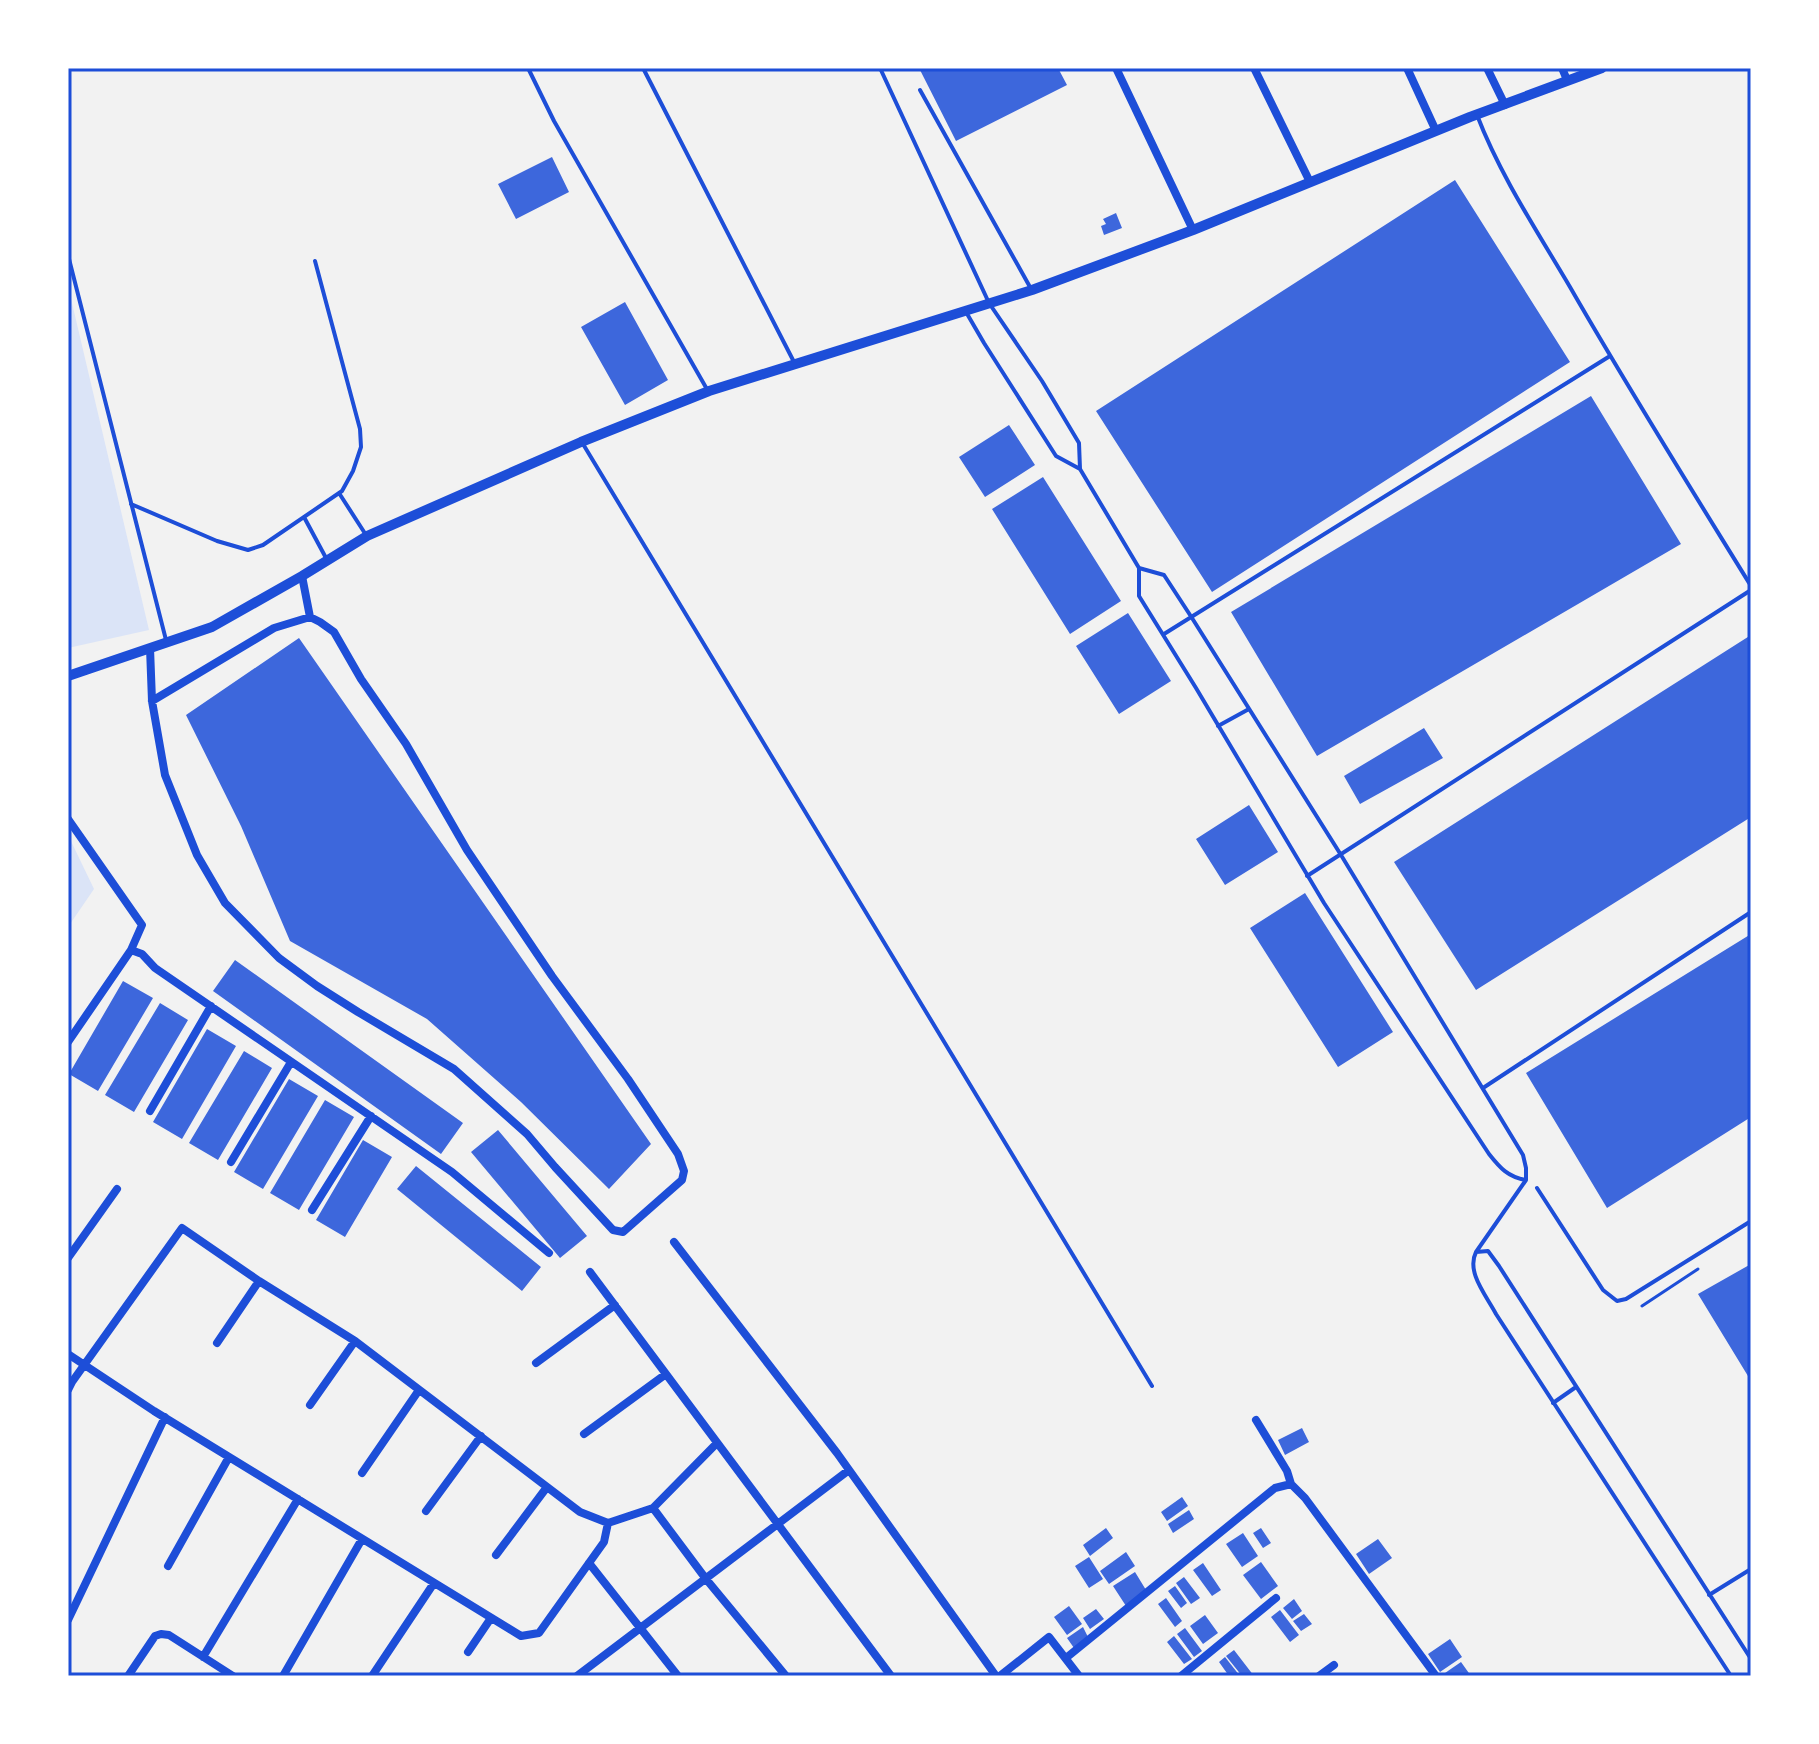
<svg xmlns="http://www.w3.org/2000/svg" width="1819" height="1744" viewBox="0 0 1819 1744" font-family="'PT Sans',sans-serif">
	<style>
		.green { fill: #dbe4f7 }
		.building { fill: #3d67dc }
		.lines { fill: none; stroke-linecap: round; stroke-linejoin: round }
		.path { stroke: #1d4ed8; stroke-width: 3 }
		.service { stroke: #1d4ed8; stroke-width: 4 }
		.minor { stroke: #1d4ed8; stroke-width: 8 }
		.tertiary { stroke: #1d4ed8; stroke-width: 10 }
		.neatline { fill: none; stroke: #1d4ed8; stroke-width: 3 }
	</style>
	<rect width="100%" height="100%" fill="#f2f2f2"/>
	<path class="green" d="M 68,286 L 149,630 L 68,648 Z
		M 68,835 L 94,889 L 68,927 Z"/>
	<path class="building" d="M 919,68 L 1058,68 L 1067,85 L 956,141 Z
		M 552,157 L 569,192 L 516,219 L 498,184 Z
		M 1455,180 L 1570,362 L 1212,592 L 1096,411 Z
		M 1116,213 L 1122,228 L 1104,235 L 1101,226 L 1106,224 L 1103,219 Z
		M 625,302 L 668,380 L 625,405 L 581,327 Z
		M 1591,396 L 1681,544 L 1317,756 L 1231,612 Z
		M 1009,425 L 1035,465 L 985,497 L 959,457 Z
		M 1043,477 L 1121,601 L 1070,634 L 992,509 Z
		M 1128,613 L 1171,681 L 1119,714 L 1076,646 Z
		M 1751,635 L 1751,817 L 1476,990 L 1394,862 Z
		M 299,638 L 651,1144 L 609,1189 L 521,1102 L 427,1019 L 290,941 L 241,826 L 186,715 Z
		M 1424,728 L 1443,758 L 1360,804 L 1344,776 Z
		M 1249,805 L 1278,852 L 1225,885 L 1196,839 Z
		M 1305,893 L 1393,1032 L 1338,1067 L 1250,928 Z
		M 1751,934 L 1751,1117 L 1607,1208 L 1526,1073 Z
		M 235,960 L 463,1123 L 441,1154 L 213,991 Z
		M 123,981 L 153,998 L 98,1091 L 69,1074 Z
		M 160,1003 L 188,1020 L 134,1112 L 105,1095 Z
		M 207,1029 L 236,1046 L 182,1139 L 153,1122 Z
		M 244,1051 L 272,1068 L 218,1160 L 189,1143 Z
		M 289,1079 L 318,1096 L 263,1189 L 234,1172 Z
		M 325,1100 L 354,1117 L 299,1210 L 270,1193 Z
		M 498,1130 L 587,1236 L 560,1258 L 471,1152 Z
		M 363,1140 L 392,1157 L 345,1237 L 316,1220 Z
		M 416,1166 L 541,1267 L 522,1291 L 397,1189 Z
		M 1751,1264 L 1751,1381 L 1698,1294 Z
		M 1302,1428 L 1309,1442 L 1285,1455 L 1278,1440 Z
		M 1182,1497 L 1188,1506 L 1167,1521 L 1161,1512 Z
		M 1189,1510 L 1194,1519 L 1173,1533 L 1168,1524 Z
		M 1106,1528 L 1113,1538 L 1090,1556 L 1083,1545 Z
		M 1261,1528 L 1271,1543 L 1263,1548 L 1253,1533 Z
		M 1243,1533 L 1258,1556 L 1242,1567 L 1226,1544 Z
		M 1378,1539 L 1392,1558 L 1369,1574 L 1356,1554 Z
		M 1126,1552 L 1135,1566 L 1109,1584 L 1100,1571 Z
		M 1089,1557 L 1103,1579 L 1089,1588 L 1075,1566 Z
		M 1261,1562 L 1278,1586 L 1261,1599 L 1243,1575 Z
		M 1203,1563 L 1221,1590 L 1212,1596 L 1193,1570 Z
		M 1135,1572 L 1146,1590 L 1126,1606 L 1113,1586 Z
		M 1184,1577 L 1200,1598 L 1191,1604 L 1176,1583 Z
		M 1175,1586 L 1187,1603 L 1181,1608 L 1168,1591 Z
		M 1166,1598 L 1182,1621 L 1175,1627 L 1158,1604 Z
		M 1294,1599 L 1302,1611 L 1292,1619 L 1283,1608 Z
		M 1069,1606 L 1082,1624 L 1067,1635 L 1054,1617 Z
		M 1096,1609 L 1104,1619 L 1090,1629 L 1083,1618 Z
		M 1280,1610 L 1299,1635 L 1290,1642 L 1271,1617 Z
		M 1304,1614 L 1312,1624 L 1301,1631 L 1293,1621 Z
		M 1205,1615 L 1218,1633 L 1203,1644 L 1190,1626 Z
		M 1083,1627 L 1088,1637 L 1074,1648 L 1067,1638 Z
		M 1185,1628 L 1202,1651 L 1194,1657 L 1177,1634 Z
		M 1174,1636 L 1192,1659 L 1184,1664 L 1167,1642 Z
		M 1450,1639 L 1462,1657 L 1440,1672 L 1428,1654 Z
		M 1234,1650 L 1254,1676 L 1242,1676 L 1226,1656 Z
		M 1225,1657 L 1240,1676 L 1229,1676 L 1219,1662 Z
		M 1461,1662 L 1471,1676 L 1447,1676 L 1445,1673 Z"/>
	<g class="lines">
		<path class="path" d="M 1642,1306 L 1698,1269"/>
		<path class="service" d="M 528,68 L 554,121 L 708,391
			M 643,68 L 794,362
			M 880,68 L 989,303 L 1042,381 L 1079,443 L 1080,469 L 1139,568 L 1139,596 L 1196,688 L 1324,903 L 1489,1154 C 1500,1168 1508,1177 1526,1180
			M 920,90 L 1030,287
			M 1477,115 C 1500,175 1537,231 1570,287 C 1628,388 1690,487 1751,586
			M 68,255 L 166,640
			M 966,312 L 984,343 L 1056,456 L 1080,469
			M 583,444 L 1152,1386
			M 339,493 L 366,535
			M 131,504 L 217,541 L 248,550 L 263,545 L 342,491 L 353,471 L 361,447 L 360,429 L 315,261
			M 304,517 L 326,558
			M 1139,568 L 1164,575 L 1192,618 L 1341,855 L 1523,1155 L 1526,1168 L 1526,1180 L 1476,1252 C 1466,1272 1486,1295 1496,1314 L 1731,1676
			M 1164,634 L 1610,356
			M 1218,726 L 1249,709
			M 1307,876 L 1751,590
			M 1483,1088 L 1751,912
			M 1537,1188 L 1603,1290 L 1617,1301 L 1626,1299 L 1751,1221
			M 1476,1252 L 1488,1251 L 1499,1266 L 1751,1659
			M 1553,1403 L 1576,1387
			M 1709,1595 L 1751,1569"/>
		<path class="minor" d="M 1116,68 L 1193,230
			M 1254,68 L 1310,182
			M 1407,68 L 1436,131
			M 1487,68 L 1505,105
			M 1562,68 L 1567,80
			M 302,576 L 310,617
			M 150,648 L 152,701 L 165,775 L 197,855 L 225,903 L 279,958 L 317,986 L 358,1012 L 454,1069 L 527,1134 L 555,1167 L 613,1230 L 623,1232 L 682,1180 L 684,1171 L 678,1154 L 628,1079 L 552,976 L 467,850 L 406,744 L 361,679 L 334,632 L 320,622 L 310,617 L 274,628 L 152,701
			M 68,819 L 142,925 L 131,950 L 68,1042
			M 131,950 L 142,954 L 155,968 L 452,1172 L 549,1253
			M 150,1111 L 211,1006
			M 231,1162 L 291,1062
			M 312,1210 L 371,1116
			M 674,1242 L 837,1453 L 996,1676
			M 68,1258 L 117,1189
			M 590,1272 L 891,1676
			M 259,1281 L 355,1341 L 580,1512 L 608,1523 L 653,1508 L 717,1443
			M 68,1354 L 154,1411 L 521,1636 L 539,1633 L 604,1542 L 608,1523
			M 536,1363 L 615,1305
			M 68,1390 L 72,1382 L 182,1228 L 259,1281 L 217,1343
			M 310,1405 L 355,1341
			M 1256,1420 L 1287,1471 L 1291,1484
			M 584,1434 L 666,1374
			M 362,1473 L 419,1390
			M 653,1508 L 706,1579 L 786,1676
			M 426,1511 L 481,1436
			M 496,1555 L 547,1487
			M 589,1563 L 678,1676
			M 168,1566 L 229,1457
			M 68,1620 L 165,1417
			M 468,1652 L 491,1618
			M 203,1657 L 298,1499
			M 1066,1658 L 1275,1488 L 1291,1484 L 1305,1498 L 1436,1676
			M 128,1676 L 155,1636 L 161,1634 L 169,1635 L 233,1676
			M 283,1676 L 362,1539
			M 372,1676 L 434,1583
			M 577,1676 L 849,1470
			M 1000,1676 L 1049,1637 L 1079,1676
			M 1181,1676 L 1276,1598
			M 1319,1676 L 1334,1665"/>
		<path class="tertiary" d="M 68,676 L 212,627 L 302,576 L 367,536 L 581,442 L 709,391 L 1032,290 L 1193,230 L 1470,117 L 1602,68"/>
	</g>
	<rect width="1819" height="1744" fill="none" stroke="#ffffff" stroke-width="140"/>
	<rect x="70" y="70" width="1679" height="1604" class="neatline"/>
</svg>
